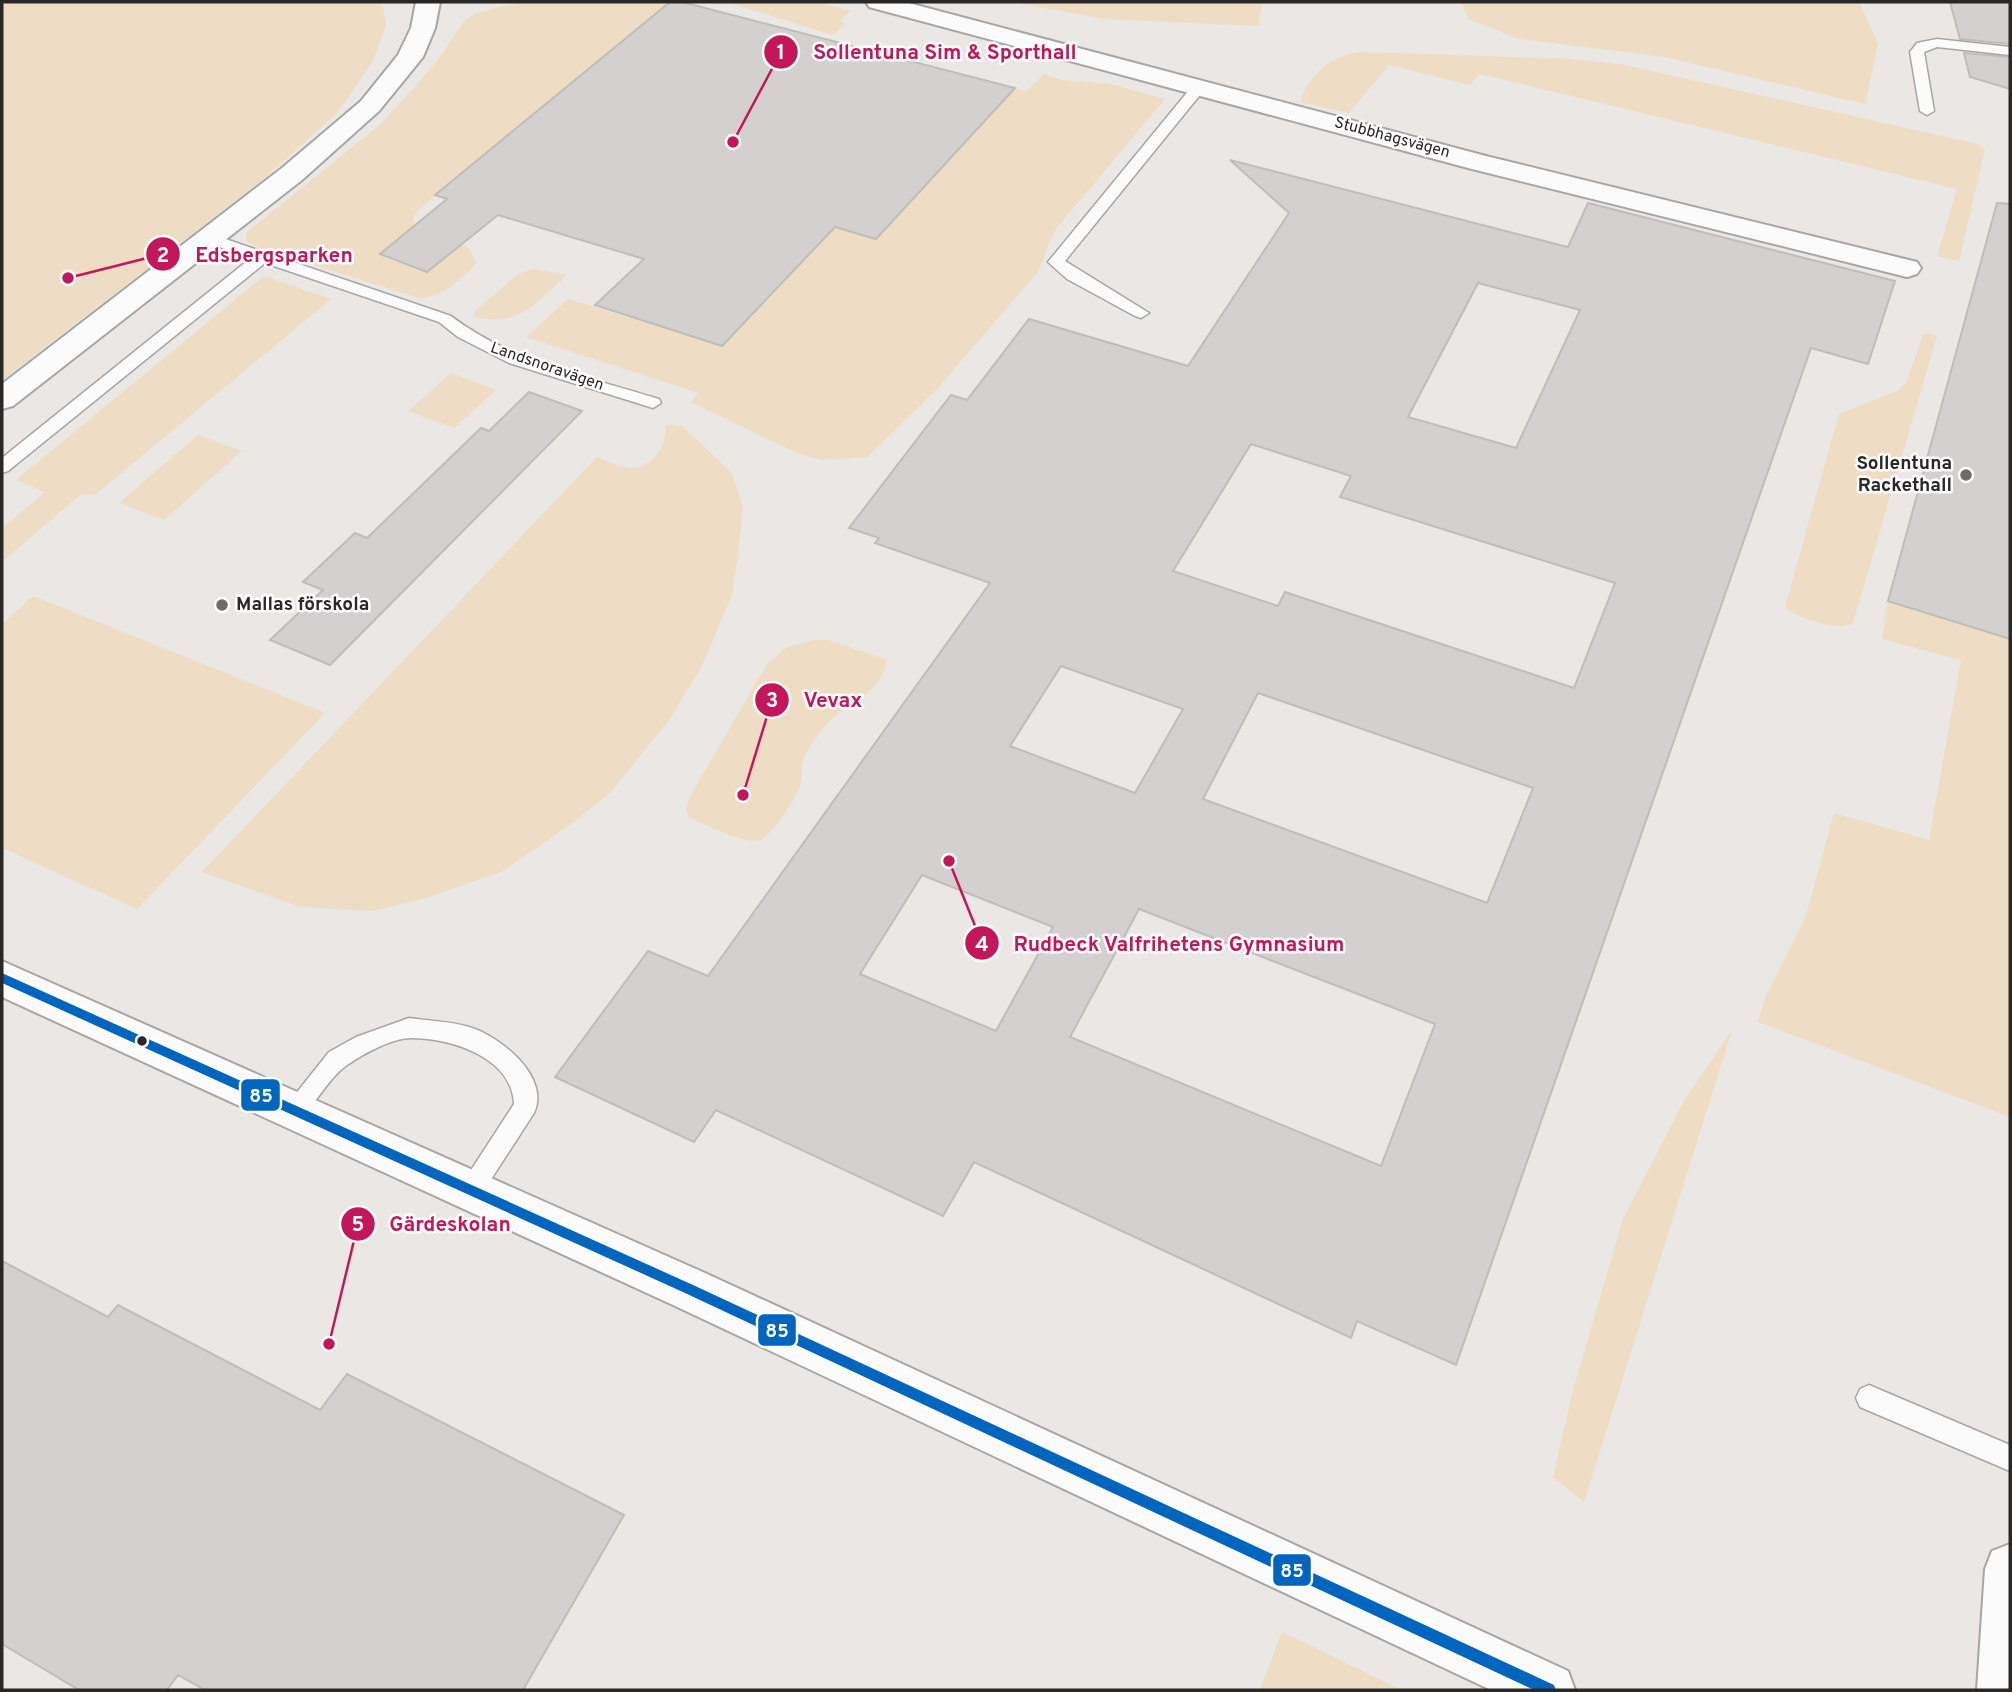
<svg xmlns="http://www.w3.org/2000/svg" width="2012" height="1692" viewBox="0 0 2012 1692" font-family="Overpass,sans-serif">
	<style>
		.green { fill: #eedcc4 }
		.building { fill: #d3d0cf; stroke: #bfbdba; stroke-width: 2; fill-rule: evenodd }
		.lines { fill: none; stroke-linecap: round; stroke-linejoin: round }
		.lane-casing { stroke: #a8a6a4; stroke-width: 3 }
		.street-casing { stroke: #a8a6a4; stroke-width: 4 }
		.lane { fill: #fcfbfb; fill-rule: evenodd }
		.street { fill: #fcfbfb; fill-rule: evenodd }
		.bus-1-casing { stroke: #fff; stroke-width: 6 }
		.bus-1 { fill: #0065bd; fill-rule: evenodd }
		.poi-dot { fill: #6d6b68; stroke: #fff; stroke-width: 2.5 }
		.bus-dot { fill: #2a2826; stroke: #fff; stroke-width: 2.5 }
		.labels { text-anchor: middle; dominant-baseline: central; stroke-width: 5; stroke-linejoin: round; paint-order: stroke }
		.far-street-label { font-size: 16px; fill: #2a2826; stroke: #fff }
		.poi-label { font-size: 19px; font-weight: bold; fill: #2a2826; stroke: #fff; text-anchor: end }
		.leader { fill: none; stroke: #c2185b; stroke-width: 2.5 }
		.callout-dot { fill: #c2185b; stroke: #fff; stroke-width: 2.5 }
		.mark-label { font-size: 21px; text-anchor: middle; font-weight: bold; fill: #fff }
		.callout-label { font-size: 21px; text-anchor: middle; font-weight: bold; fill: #c2185b; stroke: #fff; stroke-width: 5; stroke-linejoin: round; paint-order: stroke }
		.line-badge { stroke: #fff; stroke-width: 2.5 }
		.badge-label { font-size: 19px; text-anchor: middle; font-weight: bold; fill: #fff }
	</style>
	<rect width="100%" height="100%" fill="#eae7e4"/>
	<path class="green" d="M 2,2 L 382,2 L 386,25 L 373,61 L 338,112 L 266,177 L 2,380 Z
		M 521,2 L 670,2 L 419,209 L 413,218 L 414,228 L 469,248 L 476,264 C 459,280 443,297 419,298 L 254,246 L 246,240 L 246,233 L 382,123 L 436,63 L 464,21 L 476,13 Z
		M 727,2 L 816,2 L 851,11 L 839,21 L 845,24 L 833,35 Z
		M 1012,2 L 1263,2 L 1258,26 L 1105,19 Z
		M 1461,2 L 1859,2 L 1878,44 L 1865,104 L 1665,57 L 1519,39 L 1469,19 Z
		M 1362,52 L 1570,59 L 1620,64 L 1978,144 L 1985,149 L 1959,261 L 1937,256 L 1957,189 L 1480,74 L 1470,85 L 1389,65 L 1349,113 L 1300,102 C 1308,74 1334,54 1362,52 Z
		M 1044,74 L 1062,80 L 1110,84 L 1165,99 L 1058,226 C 1048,242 1045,257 1037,273 L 936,390 L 867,457 L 824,460 L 799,454 L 691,402 L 698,393 L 526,337 L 568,299 L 722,346 L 835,227 L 877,239 L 1015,88 L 1025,92 Z
		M 534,269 L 567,275 C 538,301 518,328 475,317 L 474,312 L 518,274 Z
		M 264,276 L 331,299 L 96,494 L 80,495 L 2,562 L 2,528 L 45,492 L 16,480 Z
		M 1928,333 L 1937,336 L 1853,623 C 1838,632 1797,618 1785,607 L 1839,414 L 1899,390 L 1906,383 L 1923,335 Z
		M 451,373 L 496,390 L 454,428 L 408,411 Z
		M 665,425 L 682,426 L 732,473 L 743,507 L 738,555 L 732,595 L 702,666 L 669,720 L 611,792 L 571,824 L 503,871 L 426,898 L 373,911 L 300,907 L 202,872 L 597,457 C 606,460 620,468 630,468 C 653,468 668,445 665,425 Z
		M 198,435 L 242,451 L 164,520 L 119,503 Z
		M 33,596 L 325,713 L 137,909 L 2,848 L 2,624 Z
		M 1888,601 L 2010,639 L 2010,1117 L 1758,1022 L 1765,998 L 1806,916 L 1834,813 L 1929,840 L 1961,660 L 1882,639 Z
		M 813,640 L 828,640 L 887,660 C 881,696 848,701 827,724 C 820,731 813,742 808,750 C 797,769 804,770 800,785 C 797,797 771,837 760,840 C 744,845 705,824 689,817 L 686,809 L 689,798 L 768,663 L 786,648 Z
		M 1732,1030 L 1584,1502 L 1553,1477 L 1572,1394 L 1623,1219 L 1684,1101 Z
		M 1282,1632 L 1402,1690 L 1260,1690 Z"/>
	<path class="building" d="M 670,2 L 682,2 L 1015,88 L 876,239 L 835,227 L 722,346 L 595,305 L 644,259 L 498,215 L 427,272 L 380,254 L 447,199 L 435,195 Z
		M 1950,2 L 2010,2 L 2010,44 L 1960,39 Z
		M 1964,53 L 2010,57 L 2010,89 L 1970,77 Z
		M 1230,160 L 1568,247 L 1588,203 L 1895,281 L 1868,364 L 1811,348 L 1456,1365 L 1357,1321 L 1351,1338 L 974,1162 L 943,1216 L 716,1110 L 694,1142 L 555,1077 L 648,951 L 708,976 L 990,583 L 875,543 L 879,538 L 849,528 L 951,395 L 967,400 L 1029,319 L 1188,366 L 1289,213 ZM 1478,283 L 1580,310 L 1516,448 L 1408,417 ZM 1251,444 L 1351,476 L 1340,497 L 1615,583 L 1574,688 L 1285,592 L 1278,606 L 1173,571 ZM 1061,666 L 1183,709 L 1135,793 L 1010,746 ZM 1258,693 L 1533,788 L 1487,903 L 1203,799 ZM 922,875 L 1053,927 L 996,1031 L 860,974 ZM 1139,909 L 1435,1024 L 1381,1166 L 1070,1037 Z
		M 1997,203 L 2010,204 L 2010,639 L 1888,601 Z
		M 529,392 L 582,411 L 330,665 L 270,640 L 323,590 L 303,582 L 355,533 L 367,538 L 481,428 L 489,431 Z
		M 2,1261 L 108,1317 L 118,1305 L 320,1410 L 347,1374 L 624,1515 L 523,1690 L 205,1690 L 178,1675 L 167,1690 L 79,1690 L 2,1644 Z"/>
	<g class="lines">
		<defs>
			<path id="lane" d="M 1937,39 L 2010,47 L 2010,55 L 1937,47 L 1924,52 L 1934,111 L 1927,115 L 1920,111 L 1910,52 L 1917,43 Z
				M 1199,83 L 1204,84 L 1204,90 L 1065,261 L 1149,313 L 1141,318 L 1135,316 L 1067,279 L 1048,262 L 1194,84 Z
				M 208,233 L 451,316 C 511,362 588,377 659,399 L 661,403 L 653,408 L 509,363 L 458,337 L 439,322 L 265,263 L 8,471 L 2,473 L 2,458 L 251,258 L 203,241 L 203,235 Z
				M 409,1018 C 428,1021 450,1021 469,1027 C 500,1036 551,1077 534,1113 L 479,1198 L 470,1201 L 461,1198 L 458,1190 L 514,1104 C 512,1057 451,1038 411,1038 C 392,1038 363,1054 347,1065 C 330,1077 316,1102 302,1118 L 294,1121 L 286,1118 L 282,1111 L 329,1052 L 356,1037 Z
				M 1869,1385 L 2010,1445 L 2010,1471 L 1860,1407 L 1856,1398 L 1860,1389 Z"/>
			<path id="street" d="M 416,2 L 440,2 L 435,28 L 423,57 L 379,111 L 302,180 L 13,406 L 2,409 L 2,384 L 282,168 L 361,101 L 398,55 L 411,28 Z
				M 866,2 L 905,2 L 1486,156 L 1917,262 L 1921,268 L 1917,274 L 1907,277 L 1468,168 L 869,7 Z
				M 2,961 L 705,1273 L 1568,1671 L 1575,1690 L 1491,1690 L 673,1305 L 2,997 Z
				M 2010,1544 L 2010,1690 L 1977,1690 L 1985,1569 L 1992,1551 Z"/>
		</defs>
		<use href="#lane" class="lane-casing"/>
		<use href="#street" class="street-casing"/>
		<use href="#lane" class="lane"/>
		<use href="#street" class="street"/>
		<defs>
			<path id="bus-1" d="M 2,973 L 693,1285 L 1554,1685 L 1556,1690 L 1534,1690 L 685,1293 L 2,983 Z"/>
		</defs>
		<use href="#bus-1" class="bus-1-casing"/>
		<use href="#bus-1" class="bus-1"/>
	</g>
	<g class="poi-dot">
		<circle cx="1966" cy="475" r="7"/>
		<circle cx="222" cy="605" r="7"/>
	</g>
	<circle class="bus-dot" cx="142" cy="1041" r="6"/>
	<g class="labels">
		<g class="far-street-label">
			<text transform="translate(1392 138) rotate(15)">Stubbhagsvägen</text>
			<text transform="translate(547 367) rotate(19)">Landsnoravägen</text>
		</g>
		<g class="poi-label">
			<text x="1952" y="464">Sollentuna<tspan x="1952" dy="22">Rackethall</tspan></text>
			<text x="236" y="605" text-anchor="start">Mallas förskola</text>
		</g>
	</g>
	<path class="leader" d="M733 142L781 52M68 278L163 254M743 795L772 700M949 861L982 943M329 1344L358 1224"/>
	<g class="callout-dot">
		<circle cx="733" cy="142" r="7"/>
		<circle cx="68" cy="278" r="7"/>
		<circle cx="743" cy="795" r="7"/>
		<circle cx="949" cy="861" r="7"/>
		<circle cx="329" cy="1344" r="7"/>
		<circle cx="781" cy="52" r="18"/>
		<circle cx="163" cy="254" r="18"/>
		<circle cx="772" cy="700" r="18"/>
		<circle cx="982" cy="943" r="18"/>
		<circle cx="358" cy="1224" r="18"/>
	</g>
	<g class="mark-label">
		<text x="781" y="59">1</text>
		<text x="163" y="262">2</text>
		<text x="772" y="707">3</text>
		<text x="982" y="951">4</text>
		<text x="358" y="1231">5</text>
	</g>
	<g class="callout-label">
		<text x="945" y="59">Sollentuna Sim &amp; Sporthall</text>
		<text x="274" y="262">Edsbergsparken</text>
		<text x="833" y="707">Vevax</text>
		<text x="1179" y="951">Rudbeck Valfrihetens Gymnasium</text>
		<text x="450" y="1231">Gärdeskolan</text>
	</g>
	<g class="line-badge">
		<rect x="240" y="1078" width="41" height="34" rx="7" fill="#0065bd"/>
		<rect x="757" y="1313" width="40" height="34" rx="7" fill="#0065bd"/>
		<rect x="1272" y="1553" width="40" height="34" rx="7" fill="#0065bd"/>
	</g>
	<g class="badge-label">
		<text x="261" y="1102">85</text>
		<text x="777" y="1337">85</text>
		<text x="1292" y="1577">85</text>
	</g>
	<rect width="2012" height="1692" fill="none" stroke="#2a2826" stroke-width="7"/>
</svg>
